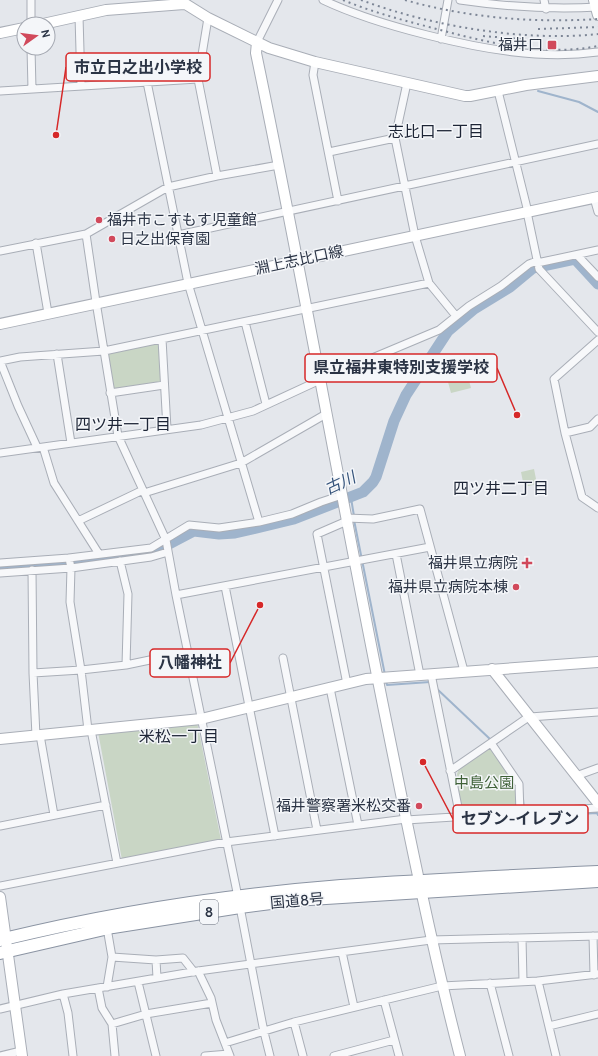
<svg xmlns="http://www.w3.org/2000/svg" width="598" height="1056" viewBox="0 0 598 1056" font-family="Cabin,'Noto Sans JP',sans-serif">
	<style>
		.green { fill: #c9d6c5 }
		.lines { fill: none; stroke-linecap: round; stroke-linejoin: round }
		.stream { stroke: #9fb4cc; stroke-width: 2 }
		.river { stroke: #9fb4cc; stroke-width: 11 }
		.street-casing { stroke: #a9aeb7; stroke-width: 9 }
		.secondary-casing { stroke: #a9aeb7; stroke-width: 12 }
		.highway-casing { stroke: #8b94a3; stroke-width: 14 }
		.street { stroke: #f7f8fa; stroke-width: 7 }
		.secondary { stroke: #fff; stroke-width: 10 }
		.highway { stroke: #fff; stroke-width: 12 }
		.rail { stroke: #7d8696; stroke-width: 2; stroke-dasharray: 2 4; stroke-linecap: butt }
		.poi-dot { fill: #d1495b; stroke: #f4f6f9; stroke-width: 1.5 }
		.labels { text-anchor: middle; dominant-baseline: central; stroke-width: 3; stroke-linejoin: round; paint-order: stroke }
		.shield { fill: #f4f6f9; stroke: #676e7b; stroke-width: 1 }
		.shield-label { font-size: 14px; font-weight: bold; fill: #2b3445 }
		.poi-label { font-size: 15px; fill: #2b3445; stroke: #f4f6f9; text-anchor: end }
		.street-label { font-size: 15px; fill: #2b3445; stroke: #f4f6f9 }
		.park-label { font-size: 15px; fill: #3f6138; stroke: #f4f6f9 }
		.neighbourhood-label { font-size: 16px; fill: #1d2536; stroke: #f4f6f9 }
		.water-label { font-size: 16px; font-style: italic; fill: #34527a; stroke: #f4f6f9 }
		.leader { fill: none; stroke: #d62828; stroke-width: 1.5 }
		.callout-dot { fill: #d62828; stroke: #f4f6f9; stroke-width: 1.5 }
		.callout { fill: #f4f6f9; stroke: #d62828; stroke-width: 1.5 }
		.callout-label { font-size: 16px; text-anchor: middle; font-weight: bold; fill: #2b3445 }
	</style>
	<rect width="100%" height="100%" fill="#e4e7ec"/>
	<path class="green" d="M 162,339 L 164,385 L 110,393 L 104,351 Z
		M 468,377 L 471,388 L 451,393 L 448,382 Z
		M 534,469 L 537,484 L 524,487 L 521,472 Z
		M 197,722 L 221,840 L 122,860 L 98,732 Z
		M 491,747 L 516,784 L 516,808 L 464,811 L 461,808 L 457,774 L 459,769 Z"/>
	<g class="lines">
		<path class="stream" d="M 538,91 L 579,102 L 598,112
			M 351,498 L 354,516
			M 354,520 L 385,675
			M 386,681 L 387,685 L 430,682
			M 436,688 L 491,740
			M 523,799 L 524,811
			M 524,815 L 524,817 L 597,813 L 598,815"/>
		<path class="river" d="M 0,568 L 154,552 L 194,531 L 219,534 L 235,533 L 294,519 L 363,492 L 373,482 L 376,477 L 394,421 L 406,395 L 448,331 L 474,309 L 510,287 L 533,268 L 575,259 L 598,284"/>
		<defs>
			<path id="street" d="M 323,0 C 357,16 391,26 427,35 C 482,49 541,60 598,52
				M 460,0 C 508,7 550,10 598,7
				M 544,0 L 546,9
				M 79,16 L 81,86
				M 208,18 L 198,79 L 217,176
				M 31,24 L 31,0
				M 441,39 L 448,0
				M 257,42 L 278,0
				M 31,48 L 32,89
				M 315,62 L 313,75 L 338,201
				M 147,82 L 188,283 L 259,522
				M 407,83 L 395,138 L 415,236 L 429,283 L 456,316
				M 0,91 L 198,79
				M 498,91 L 528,212
				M 329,152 L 395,138
				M 594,198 L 598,212
				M 527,212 L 539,269 L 598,332
				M 86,234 L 96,302 L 118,436 L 166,540 L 176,595 L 238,897
				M 178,235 L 598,144
				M 36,243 L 48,313
				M 0,251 L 86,234 L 168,187 L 217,176 L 279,165
				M 577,255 L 598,277
				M 537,263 L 598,250
				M 245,322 L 266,404
				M 162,339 L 167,429
				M 598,340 L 554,379 L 565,433 L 582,497 L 598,508
				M 57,354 L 71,443
				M 0,361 L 20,357 L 104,351 L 429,283
				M 0,361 L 18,406 L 37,447
				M 110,393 L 164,385
				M 565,433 L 590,427 L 598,419
				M 43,447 L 54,483 L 99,554
				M 0,453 L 201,425 L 253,411 L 320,380 L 439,330 L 469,306 L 501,286 L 529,264 L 537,261
				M 144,493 L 241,463 L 326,414
				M 346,518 L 373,519 L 420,509 L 464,671
				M 78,521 L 143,490
				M 396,554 L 420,675
				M 69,558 L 71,568 L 70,602 L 81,670 L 88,730
				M 120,561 L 128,594 L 126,665
				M 0,563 L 69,558 L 151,548 L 189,525 L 219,528 L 259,522 L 292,514 L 321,502 L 342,495
				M 32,570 L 33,673 L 36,736
				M 0,573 L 71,568 L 151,557 L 168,552
				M 225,586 L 275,836
				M 176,595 L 430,547
				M 283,658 L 317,830
				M 33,673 L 81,670 L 126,665 L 188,652
				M 431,674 L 460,817
				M 347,684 L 317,534 L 347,521
				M 330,688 L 358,825
				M 530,717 L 598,712
				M 91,730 L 117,863
				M 40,735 L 54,815
				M 491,743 L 519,784 L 520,813
				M 450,771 L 530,716
				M 576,776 L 598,768
				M 406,820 L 598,808
				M 0,826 L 106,805
				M 0,886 L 226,842 L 406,819
				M 240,907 L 264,1032 L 270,1056
				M 107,928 L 112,957 L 107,987
				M 593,936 L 594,975
				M 522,938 L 523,981
				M 342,952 L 354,1007
				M 112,957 L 156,960 L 183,958 L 194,972
				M 156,960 L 157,978
				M 198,971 L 211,998 L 216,1020 L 230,1056
				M 538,981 L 556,1056
				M 138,982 L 156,1056
				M 490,983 L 509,1056
				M 98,988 L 102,1008 L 112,1024 L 146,1014 L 212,1003
				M 63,994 L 68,1013 L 73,1056
				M 384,1000 L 399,1056
				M 0,1009 L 63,994 L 198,971 L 431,940 L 598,936
				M 294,1022 L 303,1056
				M 112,1024 L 115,1056
				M 549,1026 L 598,1014
				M 225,1043 L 294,1022 L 442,986 L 538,981 L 598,974
				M 0,1056 L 21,1051
				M 205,1056 L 229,1054
				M 334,1056 L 394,1040"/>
			<path id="secondary" d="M 179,0 L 208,18 L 269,48 L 315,62 L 465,96 L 470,96 L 526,85 L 598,76
				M 594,0 L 598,15
				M 43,24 L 106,10 L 184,4
				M 0,33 L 24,28
				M 257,42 L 256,53 C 303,278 342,505 388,730 C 410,839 432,948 460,1056
				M 0,324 L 598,197
				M 492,669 L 598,803
				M 0,739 L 201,719 L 366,679 L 598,662
				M 0,897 L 22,1056"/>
			<path id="highway" d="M 0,940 C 111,913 226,895 341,886 C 426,880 512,876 598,872
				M 0,953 L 113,927 L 240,907 L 294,900 L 598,881"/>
		</defs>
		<use href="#street" class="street-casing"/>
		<use href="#secondary" class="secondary-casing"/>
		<use href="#highway" class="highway-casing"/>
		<use href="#street" class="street"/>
		<use href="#secondary" class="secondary"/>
		<use href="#highway" class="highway"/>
		<path class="rail" d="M 343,0 C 372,12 402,20 433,28 C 486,42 542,57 598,46
			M 361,0 C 431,26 523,42 598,34
			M 405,0 C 468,18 533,23 598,19
			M 538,29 L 598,27
			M 483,36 L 521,39"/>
	</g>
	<g class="poi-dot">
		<rect x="547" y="40" width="10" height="10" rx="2"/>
		<circle cx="99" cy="220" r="4"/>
		<circle cx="112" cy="239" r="4"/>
		<path d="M525 557h4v4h4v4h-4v4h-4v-4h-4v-4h4z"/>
		<circle cx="516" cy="587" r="4"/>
		<circle cx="419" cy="806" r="4"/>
	</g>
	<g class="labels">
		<rect class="shield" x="200" y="900" width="18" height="24" rx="3"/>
		<g class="shield-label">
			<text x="209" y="912">8</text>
		</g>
		<g class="poi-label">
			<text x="543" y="45">福井口</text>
			<text x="107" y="220" text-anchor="start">福井市こすもす児童館</text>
			<text x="120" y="239" text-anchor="start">日之出保育園</text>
			<text x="518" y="563">福井県立病院</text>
			<text x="508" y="587">福井県立病院本棟</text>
			<text x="411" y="806">福井警察署米松交番</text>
		</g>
		<g class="street-label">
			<text transform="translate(299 260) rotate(-12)">淵上志比口線</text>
			<text transform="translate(297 901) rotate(-5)">国道8号</text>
		</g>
		<g class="park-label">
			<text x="484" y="783">中島公園</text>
		</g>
		<g class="neighbourhood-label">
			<text x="436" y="131">志比口一丁目</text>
			<text x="123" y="424">四ツ井一丁目</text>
			<text x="501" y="488">四ツ井二丁目</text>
			<text x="179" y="736">米松一丁目</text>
		</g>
		<g class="water-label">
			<text transform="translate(340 483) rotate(-25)">古川</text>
		</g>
	</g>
	<path class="leader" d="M56 135L66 67M517 415L497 368M260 605L230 663M423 762L453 819"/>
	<g class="callout-dot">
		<circle cx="56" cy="135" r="4"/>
		<circle cx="517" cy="415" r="4"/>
		<circle cx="260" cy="605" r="4"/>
		<circle cx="423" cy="762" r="4"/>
	</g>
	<g class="callout">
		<rect x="66" y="53" width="144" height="28" rx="4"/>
		<rect x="305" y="354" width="192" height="28" rx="4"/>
		<rect x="150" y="649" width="80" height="28" rx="4"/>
		<rect x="453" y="805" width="135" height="28" rx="4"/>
	</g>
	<g class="callout-label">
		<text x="138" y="73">市立日之出小学校</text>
		<text x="401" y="373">県立福井東特別支援学校</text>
		<text x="190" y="668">八幡神社</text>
		<text x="520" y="824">セブン-イレブン</text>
	</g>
	<g transform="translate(36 36) rotate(76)"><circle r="19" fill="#f4f6f9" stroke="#a4a8b1"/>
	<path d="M0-3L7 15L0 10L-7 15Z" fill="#d1495b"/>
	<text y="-6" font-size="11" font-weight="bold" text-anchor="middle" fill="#2b3445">N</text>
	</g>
</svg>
